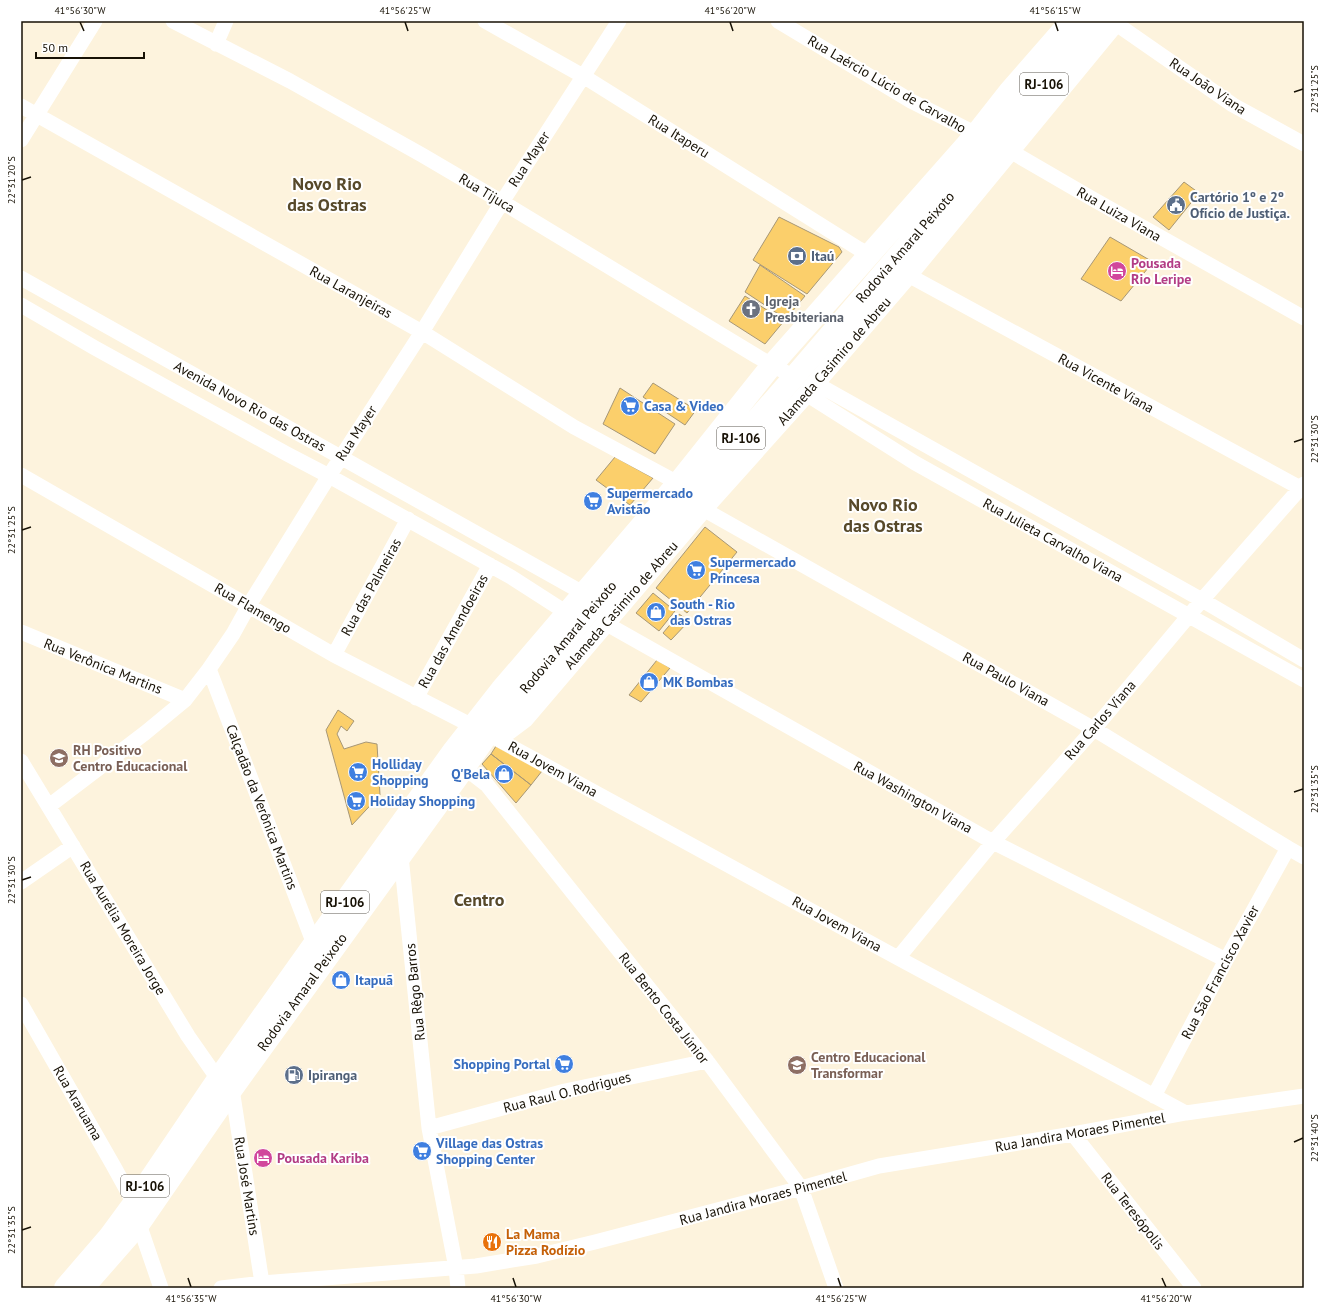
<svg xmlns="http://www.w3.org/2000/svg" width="1325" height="1309" viewBox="0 0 1325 1309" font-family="'PT Sans',sans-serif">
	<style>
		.building { fill: #fbcf6b; stroke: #a79776 }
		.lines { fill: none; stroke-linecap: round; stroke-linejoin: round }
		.minor { stroke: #fff; stroke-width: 15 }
		.major { stroke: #fff; stroke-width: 19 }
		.highway { stroke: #fff; stroke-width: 22 }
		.ticks { fill: none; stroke: #171105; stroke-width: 1.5 }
		.labels { text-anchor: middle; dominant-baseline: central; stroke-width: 4; stroke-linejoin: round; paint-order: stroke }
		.shield { fill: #fff; stroke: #5d5850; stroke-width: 1 }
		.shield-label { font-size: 13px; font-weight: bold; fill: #171105 }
		.street-label { font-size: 14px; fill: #171105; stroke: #fff }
		.service-label { font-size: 14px; font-weight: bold; fill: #4e5e75; stroke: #fff; text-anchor: start }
		.hotel-label { font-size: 14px; font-weight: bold; fill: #b23c85; stroke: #fff; text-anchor: start }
		.worship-label { font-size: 14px; font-weight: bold; fill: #5b616d; stroke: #fff; text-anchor: start }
		.shop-label { font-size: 14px; font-weight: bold; fill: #366cbe; stroke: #fff; text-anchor: start }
		.education-label { font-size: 14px; font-weight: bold; fill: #785e54; stroke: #fff; text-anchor: start }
		.food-label { font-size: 14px; font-weight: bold; fill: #c56008; stroke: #fff; text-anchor: start }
		.district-label { font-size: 18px; font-weight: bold; fill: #57492a; stroke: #fff }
		.neatline { fill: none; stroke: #171105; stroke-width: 1.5 }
		.ticks-label { font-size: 10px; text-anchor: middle; fill: #171105 }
	</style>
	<rect width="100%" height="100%" fill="#fdf3dd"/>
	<path class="building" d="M 1184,182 L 1199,193 L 1169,230 L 1153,217 Z
		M 779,217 L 839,247 L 842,252 L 807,294 L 753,260 Z
		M 1110,237 L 1153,262 L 1121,301 L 1081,279 Z
		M 760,265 L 805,296 L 786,319 L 745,292 Z
		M 745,296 L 784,321 L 765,344 L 729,321 Z
		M 653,383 L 696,410 L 685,425 L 643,397 Z
		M 620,388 L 675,424 L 655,454 L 603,424 Z
		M 615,457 L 653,478 L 630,505 L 596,480 Z
		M 705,527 L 737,552 L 687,613 L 656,588 Z
		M 653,593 L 675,611 L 659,631 L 636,613 Z
		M 679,614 L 689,621 L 671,640 L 663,633 Z
		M 657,660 L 670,668 L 641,702 L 629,695 Z
		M 338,710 L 354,721 L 347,731 L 341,726 L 337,734 L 344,749 L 366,742 L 377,744 L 380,795 L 352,825 L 326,730 Z
		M 496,746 L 542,771 L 531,785 L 491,754 Z
		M 491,754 L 531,785 L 516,803 L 482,764 Z"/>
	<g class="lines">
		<path class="minor" d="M 173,21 L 290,81 L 422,155 L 502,202 L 758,357 L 794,377
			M 485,21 L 583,76 L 859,249 L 871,255
			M 778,21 L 911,101 L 1010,151 L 1091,198 L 1304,318
			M 1115,23 L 1233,105 L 1304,144
			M 216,44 L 226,21
			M 21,106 L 422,332 L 574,427 L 678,483
			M 21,140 L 95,21
			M 908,275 L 1304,490
			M 21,278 L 583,593
			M 21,305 L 95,348 L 287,454 L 329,476 L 511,577 L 567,613
			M 815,383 L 1202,600 L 1304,660
			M 806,394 L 915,463 L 1304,680
			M 21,475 L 334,655 L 488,734 L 898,958 L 1186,1113
			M 703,509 L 1094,729 L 1288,848 L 1304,857
			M 605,623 L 993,842 L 1226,960
			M 21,632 L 185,700
			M 334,655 L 408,519
			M 209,669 L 314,944
			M 416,698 L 490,565
			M 21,761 L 188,1036 L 218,1079 L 232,1089 L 262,1283
			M 454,767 L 474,775 L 487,785 L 707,1061 L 801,1188 L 836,1288
			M 49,806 L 145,733 L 185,700 L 209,669 L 233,634 L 249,605 L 329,476 L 422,332 L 502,202 L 619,21
			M 401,856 L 429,1128 L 456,1268 L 458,1288
			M 21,882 L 73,846
			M 898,958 L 993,842 L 1094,729 L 1202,600 L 1304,484
			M 21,1004 L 113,1165 L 134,1203
			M 1154,1096 L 1226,960 L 1288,848
			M 429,1128 L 565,1091 L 707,1061
			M 1073,1134 L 1194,1288
			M 139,1224 L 161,1288
			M 221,1288 L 262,1283 L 476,1266 L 537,1256 L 595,1242 L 801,1188 L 879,1166 L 1073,1134 L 1186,1113 L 1304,1096"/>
		<path class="major" d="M 488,734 L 508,731 L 524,719 L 703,509 L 806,394 L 908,275 L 1117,21"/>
		<path class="highway" d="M 65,1288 L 109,1237 L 134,1203 L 218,1079 L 314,944 L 454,750 L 501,690 L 678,483 L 772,365 L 976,134 L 1009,92 L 1071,21
			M 83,1288 L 139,1224 L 232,1089 L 462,771 L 488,734 L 513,702 L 585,616 L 794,377 L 995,143 L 1096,21"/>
	</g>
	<path class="ticks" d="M 80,22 L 84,31M 405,22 L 408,31M 730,22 L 733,31M 1055,22 L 1058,31M 1294,92 L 1303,89M 22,180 L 31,177M 1294,442 L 1303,439M 22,530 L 31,527M 1294,792 L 1303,789M 22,880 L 31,877M 1294,1142 L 1303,1138M 22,1230 L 31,1227M 188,1278 L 191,1287M 513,1278 L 516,1287M 838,1278 L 841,1287M 1162,1278 L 1166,1287"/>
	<defs>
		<symbol id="civic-disc" viewBox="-11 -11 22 22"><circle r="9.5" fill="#5c6f8a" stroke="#fff"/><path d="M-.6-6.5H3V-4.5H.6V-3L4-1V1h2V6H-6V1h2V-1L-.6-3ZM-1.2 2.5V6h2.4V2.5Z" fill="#fff"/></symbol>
		<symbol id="bank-disc" viewBox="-11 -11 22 22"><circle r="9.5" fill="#5c6f8a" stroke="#fff"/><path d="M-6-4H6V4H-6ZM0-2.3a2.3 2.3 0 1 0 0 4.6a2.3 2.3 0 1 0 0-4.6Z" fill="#fff"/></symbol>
		<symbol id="hotel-disc" viewBox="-11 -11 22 22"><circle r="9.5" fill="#d1479c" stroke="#fff"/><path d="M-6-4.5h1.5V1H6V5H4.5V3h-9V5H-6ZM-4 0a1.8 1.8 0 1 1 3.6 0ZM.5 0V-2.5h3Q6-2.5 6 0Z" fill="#fff"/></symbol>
		<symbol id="church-disc" viewBox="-11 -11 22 22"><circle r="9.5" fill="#6b7280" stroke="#fff"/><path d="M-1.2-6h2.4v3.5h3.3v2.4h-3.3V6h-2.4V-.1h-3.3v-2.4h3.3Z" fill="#fff"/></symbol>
		<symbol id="supermarket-disc" viewBox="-11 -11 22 22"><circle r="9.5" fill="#3f7fe0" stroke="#fff"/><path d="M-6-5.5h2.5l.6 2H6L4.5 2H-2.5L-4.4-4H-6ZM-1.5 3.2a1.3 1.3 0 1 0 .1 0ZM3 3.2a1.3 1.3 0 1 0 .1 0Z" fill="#fff"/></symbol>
		<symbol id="shop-disc" viewBox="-11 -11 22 22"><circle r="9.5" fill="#3f7fe0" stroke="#fff"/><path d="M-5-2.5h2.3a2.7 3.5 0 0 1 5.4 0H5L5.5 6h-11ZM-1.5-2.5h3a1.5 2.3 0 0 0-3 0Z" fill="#fff"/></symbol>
		<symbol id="school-disc" viewBox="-11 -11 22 22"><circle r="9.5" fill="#8d6e63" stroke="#fff"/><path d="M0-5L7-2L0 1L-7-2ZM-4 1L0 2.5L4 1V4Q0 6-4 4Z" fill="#fff"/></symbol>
		<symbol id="fuel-disc" viewBox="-11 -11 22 22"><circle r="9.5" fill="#5c6f8a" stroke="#fff"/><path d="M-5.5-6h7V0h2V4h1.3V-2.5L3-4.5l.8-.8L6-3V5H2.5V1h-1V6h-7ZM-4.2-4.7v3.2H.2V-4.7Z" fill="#fff"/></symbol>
		<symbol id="restaurant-disc" viewBox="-11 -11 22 22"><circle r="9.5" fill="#e8710a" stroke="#fff"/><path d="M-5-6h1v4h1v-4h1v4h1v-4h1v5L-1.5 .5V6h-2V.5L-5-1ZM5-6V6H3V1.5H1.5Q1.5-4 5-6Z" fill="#fff"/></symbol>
	</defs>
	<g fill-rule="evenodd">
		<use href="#civic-disc" x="1165" y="194" width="22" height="22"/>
		<use href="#bank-disc" x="786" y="245" width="22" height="22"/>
		<use href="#hotel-disc" x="1106" y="260" width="22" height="22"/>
		<use href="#church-disc" x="740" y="298" width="22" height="22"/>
		<use href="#supermarket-disc" x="619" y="395" width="22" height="22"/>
		<use href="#supermarket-disc" x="582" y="490" width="22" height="22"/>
		<use href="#supermarket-disc" x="685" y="559" width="22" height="22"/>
		<use href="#shop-disc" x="645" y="601" width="22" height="22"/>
		<use href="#shop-disc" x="638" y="671" width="22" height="22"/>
		<use href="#school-disc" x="48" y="747" width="22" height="22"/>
		<use href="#supermarket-disc" x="347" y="761" width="22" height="22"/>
		<use href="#shop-disc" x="493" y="763" width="22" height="22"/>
		<use href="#supermarket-disc" x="345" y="790" width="22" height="22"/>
		<use href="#shop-disc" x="330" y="969" width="22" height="22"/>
		<use href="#supermarket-disc" x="553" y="1053" width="22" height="22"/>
		<use href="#school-disc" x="786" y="1054" width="22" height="22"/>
		<use href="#fuel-disc" x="283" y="1064" width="22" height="22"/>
		<use href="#supermarket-disc" x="411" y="1140" width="22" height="22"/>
		<use href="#hotel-disc" x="252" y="1147" width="22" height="22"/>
		<use href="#restaurant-disc" x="481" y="1231" width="22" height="22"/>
	</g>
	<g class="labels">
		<g class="shield">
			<rect x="1020" y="73" width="48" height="22" rx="3"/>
			<rect x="717" y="427" width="48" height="22" rx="3"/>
			<rect x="321" y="891" width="48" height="22" rx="3"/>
			<rect x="121" y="1175" width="48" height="22" rx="3"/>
		</g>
		<g class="shield-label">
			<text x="1044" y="84">RJ-106</text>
			<text x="741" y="438">RJ-106</text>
			<text x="345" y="902">RJ-106</text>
			<text x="145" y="1186">RJ-106</text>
		</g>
		<g class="street-label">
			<text transform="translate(887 84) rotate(30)">Rua Laércio Lúcio de Carvalho</text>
			<text transform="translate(1208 86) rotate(34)">Rua João Viana</text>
			<text transform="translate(679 136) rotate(32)">Rua Itaperu</text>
			<text transform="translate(529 159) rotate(-57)">Rua Mayer</text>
			<text transform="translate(487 193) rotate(31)">Rua Tijuca</text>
			<text transform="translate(1119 214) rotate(30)">Rua Luiza Viana</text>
			<text transform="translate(905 247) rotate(-49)">Rodovia Amaral Peixoto</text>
			<text transform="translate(351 292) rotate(29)">Rua Laranjeiras</text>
			<text transform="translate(834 361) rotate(-49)">Alameda Casimiro de Abreu</text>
			<text transform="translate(1106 383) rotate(29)">Rua Vicente Viana</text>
			<text transform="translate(250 406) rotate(29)">Avenida Novo Rio das Ostras</text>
			<text transform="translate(356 433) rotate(-57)">Rua Mayer</text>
			<text transform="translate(1053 540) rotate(29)">Rua Julieta Carvalho Viana</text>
			<text transform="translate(371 587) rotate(-61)">Rua das Palmeiras</text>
			<text transform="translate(621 605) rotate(-49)">Alameda Casimiro de Abreu</text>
			<text transform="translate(253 608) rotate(30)">Rua Flamengo</text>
			<text transform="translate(453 631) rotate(-61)">Rua das Amendoeiras</text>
			<text transform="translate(568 637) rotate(-50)">Rodovia Amaral Peixoto</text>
			<text transform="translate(103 666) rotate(22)">Rua Verônica Martins</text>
			<text transform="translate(1006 679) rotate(29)">Rua Paulo Viana</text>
			<text transform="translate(1100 720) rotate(-49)">Rua Carlos Viana</text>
			<text transform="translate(553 769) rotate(29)">Rua Jovem Viana</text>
			<text transform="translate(913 797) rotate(29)">Rua Washington Viana</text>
			<text transform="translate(262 807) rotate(69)">Calçadão da Verônica Martins</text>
			<text transform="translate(837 924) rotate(29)">Rua Jovem Viana</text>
			<text transform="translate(123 928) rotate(59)">Rua Aurélia Moreira Jorge</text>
			<text transform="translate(1220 972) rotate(-62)">Rua São Francisco Xavier</text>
			<text transform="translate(302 992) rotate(-54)">Rodovia Amaral Peixoto</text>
			<text transform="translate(415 992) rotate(-96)">Rua Rêgo Barros</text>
			<text transform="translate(664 1008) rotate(52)">Rua Bento Costa Júnior</text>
			<text transform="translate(567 1092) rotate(-14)">Rua Raul O. Rodrigues</text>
			<text transform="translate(78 1103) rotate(60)">Rua Araruama</text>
			<text transform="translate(1080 1132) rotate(-10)">Rua Jandira Moraes Pimentel</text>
			<text transform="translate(247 1186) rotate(81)">Rua José Martins</text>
			<text transform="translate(763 1198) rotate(-15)">Rua Jandira Moraes Pimentel</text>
			<text transform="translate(1133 1211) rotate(52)">Rua Teresópolis</text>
		</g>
		<g class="service-label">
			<text x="1190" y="197">Cartório 1º e 2º<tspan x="1190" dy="16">Ofício de Justiça.</tspan></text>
			<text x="811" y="256">Itaú</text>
			<text x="308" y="1075">Ipiranga</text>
		</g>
		<g class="hotel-label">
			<text x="1131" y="263">Pousada<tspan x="1131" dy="16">Rio Leripe</tspan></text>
			<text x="277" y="1158">Pousada Kariba</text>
		</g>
		<g class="worship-label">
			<text x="765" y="301">Igreja<tspan x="765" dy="16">Presbiteriana</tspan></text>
		</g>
		<g class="shop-label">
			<text x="644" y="406">Casa &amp; Video</text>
			<text x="607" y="493">Supermercado<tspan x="607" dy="16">Avistão</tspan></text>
			<text x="710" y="562">Supermercado<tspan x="710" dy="16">Princesa</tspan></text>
			<text x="670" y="604">South - Rio<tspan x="670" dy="16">das Ostras</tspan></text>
			<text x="663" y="682">MK Bombas</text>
			<text x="372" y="764">Holliday<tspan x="372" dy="16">Shopping</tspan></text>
			<text x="490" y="774" text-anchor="end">Q'Bela</text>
			<text x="370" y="801">Holiday Shopping</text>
			<text x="355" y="980">Itapuã</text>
			<text x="550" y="1064" text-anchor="end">Shopping Portal</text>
			<text x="436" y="1143">Village das Ostras<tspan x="436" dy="16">Shopping Center</tspan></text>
		</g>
		<g class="education-label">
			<text x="73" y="750">RH Positivo<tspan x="73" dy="16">Centro Educacional</tspan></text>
			<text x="811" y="1057">Centro Educacional<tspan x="811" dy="16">Transformar</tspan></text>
		</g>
		<g class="food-label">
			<text x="506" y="1234">La Mama<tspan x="506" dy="16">Pizza Rodízio</tspan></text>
		</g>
		<g class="district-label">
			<text x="327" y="183">Novo Rio<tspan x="327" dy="21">das Ostras</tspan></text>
			<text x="883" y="504">Novo Rio<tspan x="883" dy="21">das Ostras</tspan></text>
			<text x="479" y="899">Centro</text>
		</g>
	</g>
	<rect width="1325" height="1309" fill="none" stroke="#ffffff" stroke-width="44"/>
	<path d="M36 52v6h108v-6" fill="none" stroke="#171105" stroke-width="2"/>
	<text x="42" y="52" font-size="12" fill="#171105" stroke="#ffffff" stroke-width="3" paint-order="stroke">50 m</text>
	<rect x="22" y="22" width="1281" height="1265" class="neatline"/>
	<g class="ticks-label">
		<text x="80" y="14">41°56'30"W</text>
		<text x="405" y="14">41°56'25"W</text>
		<text x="730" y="14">41°56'20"W</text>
		<text x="1055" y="14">41°56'15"W</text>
		<text transform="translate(1314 89) rotate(-90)" y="4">22°31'25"S</text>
		<text transform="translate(11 180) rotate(-90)" y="4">22°31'20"S</text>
		<text transform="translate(1314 439) rotate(-90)" y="4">22°31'30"S</text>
		<text transform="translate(11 530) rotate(-90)" y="4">22°31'25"S</text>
		<text transform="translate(1314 789) rotate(-90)" y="4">22°31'35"S</text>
		<text transform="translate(11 880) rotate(-90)" y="4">22°31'30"S</text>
		<text transform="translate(1314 1138) rotate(-90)" y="4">22°31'40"S</text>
		<text transform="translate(11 1230) rotate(-90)" y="4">22°31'35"S</text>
		<text x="191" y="1302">41°56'35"W</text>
		<text x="516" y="1302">41°56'30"W</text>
		<text x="841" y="1302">41°56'25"W</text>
		<text x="1166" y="1302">41°56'20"W</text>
	</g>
</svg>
